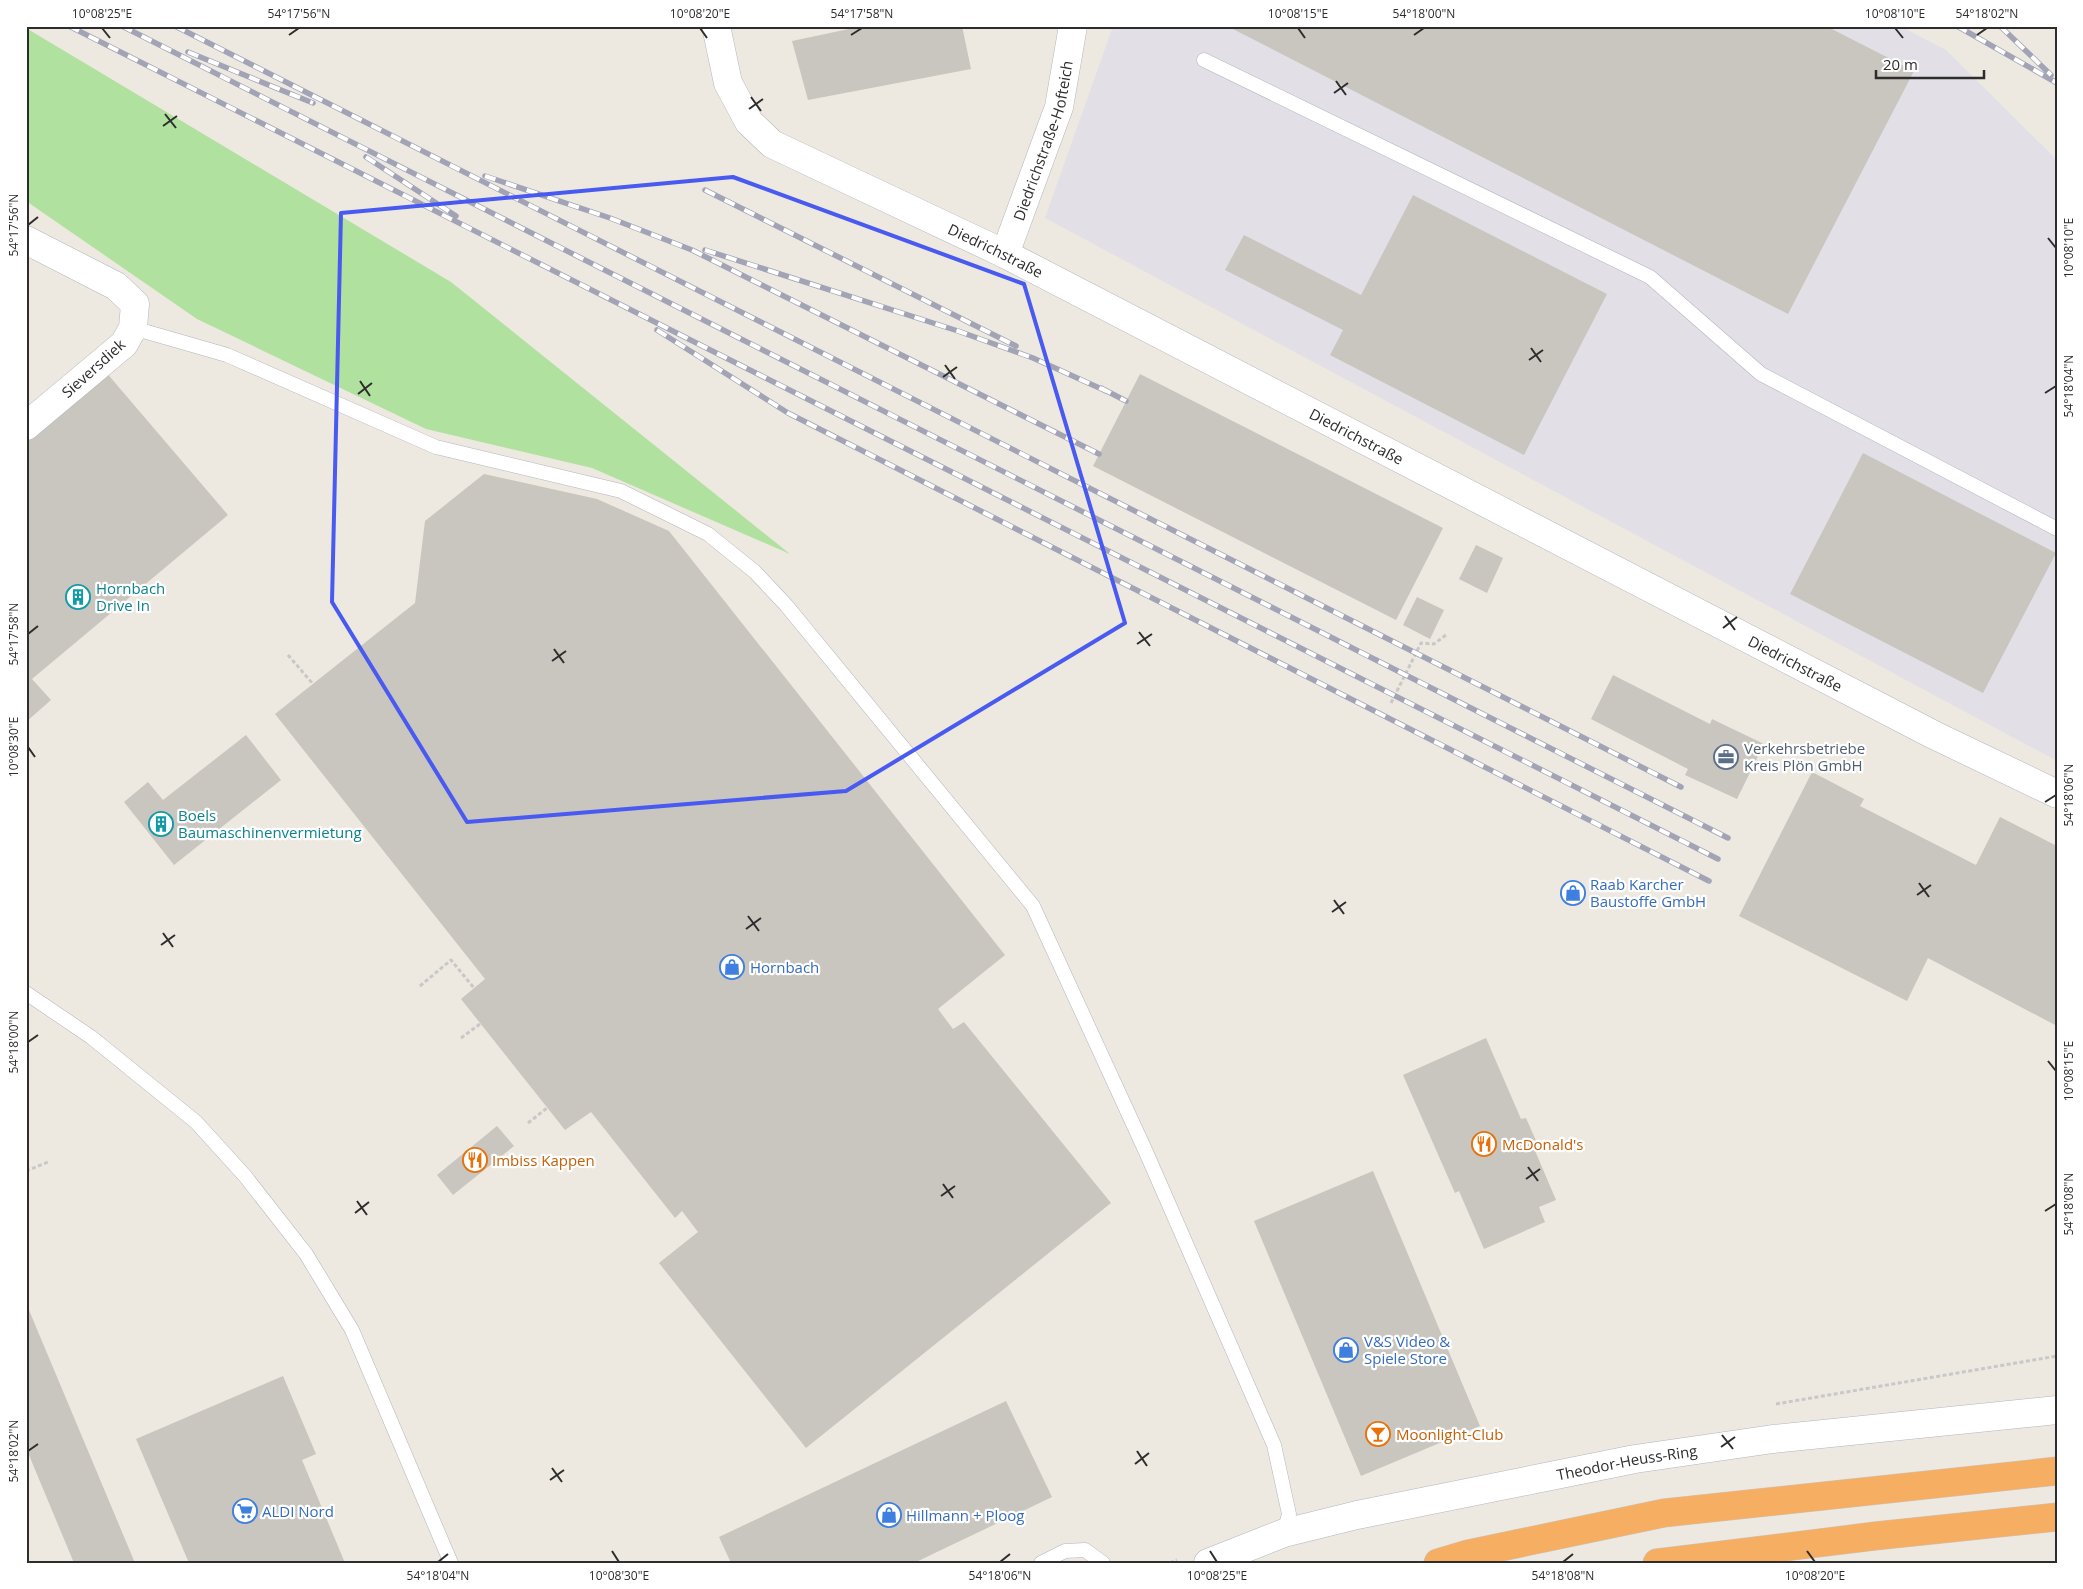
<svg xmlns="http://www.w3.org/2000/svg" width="2083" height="1589" viewBox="0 0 2083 1589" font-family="'Open Sans',sans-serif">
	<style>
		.industrial { fill: #e2e0e6 }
		.green { fill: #b0e19f }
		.building { fill: #c9c5bf }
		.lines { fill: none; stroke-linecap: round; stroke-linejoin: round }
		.lane-casing { stroke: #b3b5bf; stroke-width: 15 }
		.street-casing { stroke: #b3b5bf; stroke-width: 29 }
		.secondary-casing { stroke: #b3b5bf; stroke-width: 29 }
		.highway-casing { stroke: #c8c8c8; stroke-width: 29 }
		.path { stroke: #c8c8c8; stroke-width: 3; stroke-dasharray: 4 2.5; stroke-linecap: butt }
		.lane { stroke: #fff; stroke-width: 14 }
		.street { stroke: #fff; stroke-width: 28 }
		.secondary { stroke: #fff; stroke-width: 28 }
		.highway { stroke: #f6ae62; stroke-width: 28 }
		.rail-casing { stroke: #a2a4b6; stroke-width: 5.5 }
		.rail { stroke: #fff; stroke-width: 4; stroke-dasharray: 11; stroke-linecap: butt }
		.marked { fill: none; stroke: #495af1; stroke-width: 4; stroke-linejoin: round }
		.ticks { fill: none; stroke: #2d2d2d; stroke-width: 2 }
		.labels { text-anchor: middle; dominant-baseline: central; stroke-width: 4.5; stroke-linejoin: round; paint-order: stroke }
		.street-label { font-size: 15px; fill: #2d2d2d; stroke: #fff }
		.culture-label { font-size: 15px; fill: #0d838f; stroke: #fff; text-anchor: start }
		.service-label { font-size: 15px; fill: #4e5e75; stroke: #fff; text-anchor: start }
		.shop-label { font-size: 15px; fill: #366cbe; stroke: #fff; text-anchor: start }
		.food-label { font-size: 15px; fill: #c56008; stroke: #fff; text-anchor: start }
		.neatline { fill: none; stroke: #2d2d2d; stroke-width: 2 }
		.ticks-label { font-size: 12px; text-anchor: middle; fill: #2d2d2d }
	</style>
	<rect width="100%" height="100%" fill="#ede9e0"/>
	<path class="industrial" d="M 1113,26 L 1900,26 L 1946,50 L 2057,160 L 2057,761 L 1045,218 Z"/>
	<path class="green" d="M 26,28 L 451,282 L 790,554 L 592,468 L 426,429 L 197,319 L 26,201 Z"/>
	<path class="building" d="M 863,26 L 962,26 L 971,69 L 808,100 L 792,41 Z
		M 1227,26 L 1826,26 L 1914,71 L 1788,314 Z
		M 1413,195 L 1607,294 L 1524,455 L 1330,355 L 1343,330 L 1225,270 L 1244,235 L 1361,295 Z
		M 105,371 L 228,515 L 32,679 L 51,700 L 26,722 L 26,438 Z
		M 1140,374 L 1443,528 L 1396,620 L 1093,466 Z
		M 1863,453 L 2056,553 L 1983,693 L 1790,594 Z
		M 484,474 L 597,499 L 669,531 L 1005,955 L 938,1009 L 953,1029 L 964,1022 L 1111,1203 L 806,1448 L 659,1263 L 698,1232 L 682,1211 L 675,1218 L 591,1112 L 565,1130 L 461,999 L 485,979 L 275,714 L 415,603 L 425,521 Z
		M 1476,545 L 1503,558 L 1487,593 L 1459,579 Z
		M 1417,597 L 1444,610 L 1430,639 L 1403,625 Z
		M 1613,675 L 1710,724 L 1712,719 L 1764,744 L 1737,799 L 1685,775 L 1688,769 L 1591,719 Z
		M 246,735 L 281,780 L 174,865 L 124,802 L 148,782 L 163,800 Z
		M 1812,772 L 1864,799 L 1860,806 L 1976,865 L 2000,817 L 2057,846 L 2057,1026 L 1928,958 L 1907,1001 L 1739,916 Z
		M 1486,1038 L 1521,1119 L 1526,1118 L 1537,1143 L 1533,1146 L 1556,1200 L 1539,1207 L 1545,1222 L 1484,1249 L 1459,1191 L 1455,1193 L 1403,1075 Z
		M 497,1126 L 514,1146 L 453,1195 L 437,1175 Z
		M 1373,1171 L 1480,1426 L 1361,1476 L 1254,1221 Z
		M 26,1303 L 135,1563 L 74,1563 L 26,1448 Z
		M 283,1376 L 316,1454 L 302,1460 L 345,1563 L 189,1563 L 136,1439 Z
		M 1006,1401 L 1052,1497 L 914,1563 L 731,1563 L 719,1537 Z"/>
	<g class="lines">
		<defs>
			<path id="lane" d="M 1204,60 L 1650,277 L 1761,374 L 2057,529
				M 133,328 L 227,355 L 436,447 L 621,491 L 708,534 L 755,572 L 786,605 L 1033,906 L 1146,1152 L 1274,1445 L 1289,1514 L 1284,1533
				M 26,993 L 91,1037 L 196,1122 L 245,1176 L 306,1254 L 352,1330 L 451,1563
				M 1041,1563 L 1065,1551 L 1085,1550 L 1103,1563"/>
			<g id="street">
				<path id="s1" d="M 716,26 L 728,83 L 749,122 L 772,144 L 1005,254 L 1934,735 L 2057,794"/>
				<path d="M 26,240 L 116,286 L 135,304 L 133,328 L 124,344 L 26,426"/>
				<path id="s2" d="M 1005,254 L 1059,107 L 1073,26"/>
			</g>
			<g id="secondary">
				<path id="s3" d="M 1208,1563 L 1284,1533 L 1357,1515 L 1635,1459 L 1773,1439 L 2057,1410"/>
			</g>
			<path id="highway" d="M 1438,1563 L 1468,1554 L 1664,1513 L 2057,1471
				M 1657,1563 L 1875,1536 L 2057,1517"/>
		</defs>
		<use href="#lane" class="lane-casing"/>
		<use href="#street" class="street-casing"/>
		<use href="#secondary" class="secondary-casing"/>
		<use href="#highway" class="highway-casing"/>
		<path class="path" d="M 288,655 L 313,684
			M 1391,703 L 1421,643 L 1434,644 L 1446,635
			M 420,986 L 451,960 L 474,988
			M 461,1038 L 480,1024
			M 528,1123 L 547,1108
			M 26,1171 L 48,1162
			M 1776,1404 L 2057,1356
			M 1170,1563 L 1177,1560"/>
		<use href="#lane" class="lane"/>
		<use href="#street" class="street"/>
		<use href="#secondary" class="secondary"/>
		<use href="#highway" class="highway"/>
		<defs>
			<path id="rail" d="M 69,26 L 1718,859
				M 122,26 L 1728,838
				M 175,26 L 1681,787
				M 1957,26 L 2057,83
				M 2000,26 L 2051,75
				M 188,52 L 313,103
				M 366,157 L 456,216
				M 485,176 L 610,218 L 692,250 L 1099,454
				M 705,190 L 1016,346
				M 705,250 L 958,331 L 1033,358 L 1106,391
				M 657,330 L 788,413 L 1709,881
				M 1101,388 L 1126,401"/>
		</defs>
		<use href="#rail" class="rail-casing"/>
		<use href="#rail" class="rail"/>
	</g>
	<path class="marked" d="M 733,177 L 1024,284 L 1125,623 L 846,791 L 467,822 L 332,602 L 341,213 Z"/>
	<path class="ticks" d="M 102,28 L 110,38M 700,28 L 707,38M 1298,28 L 1305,38M 1895,28 L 1903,38M 289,35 L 299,28M 851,35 L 862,28M 1414,35 L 1424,28M 1977,35 L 1987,28M 1336,81 L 1346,95M 1334,93 L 1348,83M 751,97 L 761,111M 749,109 L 763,99M 165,114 L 176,128M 163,126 L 177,116M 28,225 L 38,217M 2048,238 L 2056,248M 1531,348 L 1541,362M 1529,360 L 1543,350M 945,365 L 955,379M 943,377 L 957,367M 360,381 L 370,396M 2045,393 L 2056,386M 358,394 L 372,383M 1725,616 L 1735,630M 1723,628 L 1737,617M 1139,632 L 1150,646M 28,634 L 38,626M 1137,644 L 1152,634M 554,649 L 564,663M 552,661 L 566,651M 28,747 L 35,757M 2045,802 L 2056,795M 1919,883 L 1929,897M 1917,895 L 1931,885M 1334,900 L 1344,914M 1332,912 L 1346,902M 748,916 L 759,931M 746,929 L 761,918M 163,933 L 173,947M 161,945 L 175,935M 28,1042 L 38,1035M 2048,1061 L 2056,1071M 1528,1167 L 1538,1181M 1526,1179 L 1540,1169M 943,1184 L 953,1198M 941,1196 L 955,1186M 357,1201 L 367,1215M 2045,1211 L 2056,1204M 355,1213 L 369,1202M 1722,1435 L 1733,1449M 1721,1447 L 1735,1437M 28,1451 L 38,1444M 1137,1451 L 1147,1466M 1135,1464 L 1149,1453M 552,1468 L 562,1482M 550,1480 L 564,1470M 612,1551 L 619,1562M 1210,1551 L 1217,1562M 1807,1551 L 1815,1562M 438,1562 L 448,1554M 1000,1562 L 1010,1554M 1563,1562 L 1573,1554"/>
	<defs>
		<symbol id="building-ring" viewBox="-11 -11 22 22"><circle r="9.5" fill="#fff" stroke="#0f9aa8" stroke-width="1.5"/><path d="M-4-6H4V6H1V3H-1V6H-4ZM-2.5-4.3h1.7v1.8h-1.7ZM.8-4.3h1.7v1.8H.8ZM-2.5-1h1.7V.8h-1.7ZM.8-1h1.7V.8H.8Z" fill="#0f9aa8"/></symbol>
		<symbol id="office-ring" viewBox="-11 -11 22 22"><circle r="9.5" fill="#fff" stroke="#5c6f8a" stroke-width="1.5"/><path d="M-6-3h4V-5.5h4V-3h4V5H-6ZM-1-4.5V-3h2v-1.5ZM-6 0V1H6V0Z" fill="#5c6f8a"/></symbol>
		<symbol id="shop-ring" viewBox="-11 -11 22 22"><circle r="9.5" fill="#fff" stroke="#3f7fe0" stroke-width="1.5"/><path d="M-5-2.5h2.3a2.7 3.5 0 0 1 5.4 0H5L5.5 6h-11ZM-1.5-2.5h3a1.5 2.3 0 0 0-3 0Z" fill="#3f7fe0"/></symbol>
		<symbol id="restaurant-ring" viewBox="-11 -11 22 22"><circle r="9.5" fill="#fff" stroke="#e8710a" stroke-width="1.5"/><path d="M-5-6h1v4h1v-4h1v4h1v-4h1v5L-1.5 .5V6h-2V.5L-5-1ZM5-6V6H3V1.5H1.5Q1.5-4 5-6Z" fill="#e8710a"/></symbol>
		<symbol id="bar-ring" viewBox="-11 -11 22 22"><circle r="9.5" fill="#fff" stroke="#e8710a" stroke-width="1.5"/><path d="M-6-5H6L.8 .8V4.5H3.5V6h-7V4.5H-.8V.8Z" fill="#e8710a"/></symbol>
		<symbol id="supermarket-ring" viewBox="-11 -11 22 22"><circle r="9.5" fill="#fff" stroke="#3f7fe0" stroke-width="1.5"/><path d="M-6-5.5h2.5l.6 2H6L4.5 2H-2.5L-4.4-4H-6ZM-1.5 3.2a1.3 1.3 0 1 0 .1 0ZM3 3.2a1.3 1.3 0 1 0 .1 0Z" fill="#3f7fe0"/></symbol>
	</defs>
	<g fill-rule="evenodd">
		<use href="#building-ring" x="64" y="583" width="28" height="28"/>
		<use href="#office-ring" x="1712" y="743" width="28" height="28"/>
		<use href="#building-ring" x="147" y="810" width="28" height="28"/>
		<use href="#shop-ring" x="1559" y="879" width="28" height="28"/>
		<use href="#shop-ring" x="718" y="953" width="28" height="28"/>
		<use href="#restaurant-ring" x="1470" y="1130" width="28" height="28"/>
		<use href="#restaurant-ring" x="461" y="1146" width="28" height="28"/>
		<use href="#shop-ring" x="1332" y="1336" width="28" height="28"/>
		<use href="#bar-ring" x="1364" y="1420" width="28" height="28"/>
		<use href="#supermarket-ring" x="231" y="1497" width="28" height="28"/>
		<use href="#shop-ring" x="875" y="1501" width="28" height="28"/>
	</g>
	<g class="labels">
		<g class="street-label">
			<text stroke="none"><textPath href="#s2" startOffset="120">Diedrichstraße-Hofteich</textPath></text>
			<text stroke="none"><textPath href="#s1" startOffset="382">Diedrichstraße</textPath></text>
			<text transform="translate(93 368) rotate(-42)">Sieversdiek</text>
			<text stroke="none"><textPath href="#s1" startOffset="788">Diedrichstraße</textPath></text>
			<text stroke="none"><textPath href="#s1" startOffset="1282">Diedrichstraße</textPath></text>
			<text stroke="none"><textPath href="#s3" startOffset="432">Theodor-Heuss-Ring</textPath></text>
		</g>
		<g class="culture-label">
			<text x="96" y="588">Hornbach<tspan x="96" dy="17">Drive In</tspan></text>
			<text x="178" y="815">Boels<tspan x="178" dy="17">Baumaschinenvermietung</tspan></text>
		</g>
		<g class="service-label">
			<text x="1744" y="748">Verkehrsbetriebe<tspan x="1744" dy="17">Kreis Plön GmbH</tspan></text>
		</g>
		<g class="shop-label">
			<text x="1590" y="884">Raab Karcher<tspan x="1590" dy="17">Baustoffe GmbH</tspan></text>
			<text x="750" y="967">Hornbach</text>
			<text x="1364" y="1341">V&amp;S Video &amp;<tspan x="1364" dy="17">Spiele Store</tspan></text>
			<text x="262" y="1511">ALDI Nord</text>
			<text x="906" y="1515">Hillmann + Ploog</text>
		</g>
		<g class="food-label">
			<text x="1502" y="1144">McDonald's</text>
			<text x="492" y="1160">Imbiss Kappen</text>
			<text x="1396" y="1434">Moonlight-Club</text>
		</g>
	</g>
	<rect width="2083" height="1589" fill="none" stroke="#ffffff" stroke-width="55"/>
	<path d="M1876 70v8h108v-8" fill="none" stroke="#2d2d2d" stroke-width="2.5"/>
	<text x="1883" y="70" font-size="15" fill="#2d2d2d" stroke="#ffffff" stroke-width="4" paint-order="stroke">20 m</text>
	<rect x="28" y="28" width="2028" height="1534" class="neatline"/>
	<g class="ticks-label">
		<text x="102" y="18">10°08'25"E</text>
		<text x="299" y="18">54°17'56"N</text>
		<text x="700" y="18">10°08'20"E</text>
		<text x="862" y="18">54°17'58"N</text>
		<text x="1298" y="18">10°08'15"E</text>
		<text x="1424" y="18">54°18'00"N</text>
		<text x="1895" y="18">10°08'10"E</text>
		<text x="1987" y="18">54°18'02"N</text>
		<text transform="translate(14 225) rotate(-90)" y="4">54°17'56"N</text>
		<text transform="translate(2069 248) rotate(-90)" y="4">10°08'10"E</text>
		<text transform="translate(2069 386) rotate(-90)" y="4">54°18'04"N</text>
		<text transform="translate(14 634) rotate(-90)" y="4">54°17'58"N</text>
		<text transform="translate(14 747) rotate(-90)" y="4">10°08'30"E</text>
		<text transform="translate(2069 795) rotate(-90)" y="4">54°18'06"N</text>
		<text transform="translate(14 1042) rotate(-90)" y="4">54°18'00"N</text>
		<text transform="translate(2069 1071) rotate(-90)" y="4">10°08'15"E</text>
		<text transform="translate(2069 1204) rotate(-90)" y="4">54°18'08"N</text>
		<text transform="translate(14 1451) rotate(-90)" y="4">54°18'02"N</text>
		<text x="438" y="1580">54°18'04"N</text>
		<text x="619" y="1580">10°08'30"E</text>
		<text x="1000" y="1580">54°18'06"N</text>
		<text x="1217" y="1580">10°08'25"E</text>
		<text x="1563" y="1580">54°18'08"N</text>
		<text x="1815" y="1580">10°08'20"E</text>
	</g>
</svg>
